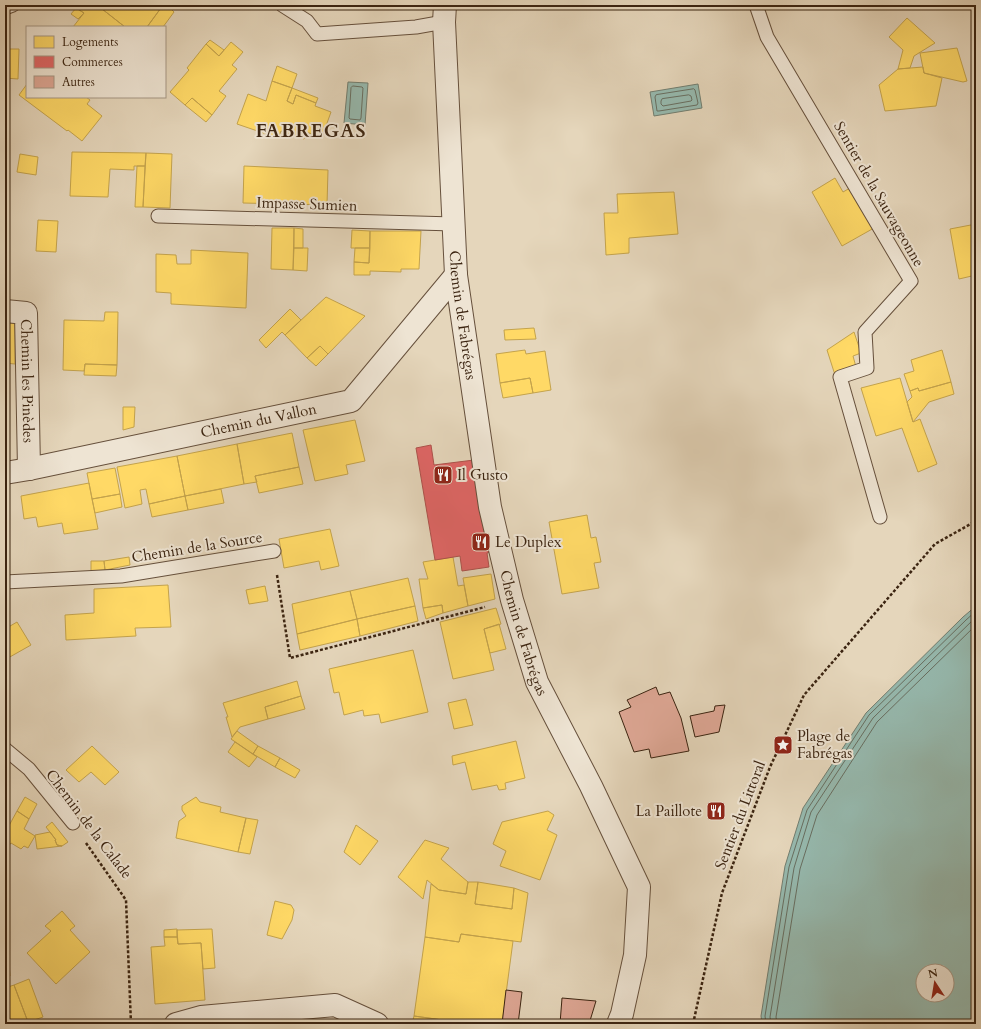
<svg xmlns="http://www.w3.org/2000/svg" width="981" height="1029" viewBox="0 0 981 1029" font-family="Cardo,serif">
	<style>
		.water { fill: #96b9ae; stroke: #727d6f; fill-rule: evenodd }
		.homes { fill: #ffd966; stroke: #c4a34c }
		.shops { fill: #e06666; stroke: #ae524c }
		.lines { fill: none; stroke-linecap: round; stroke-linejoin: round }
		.shore { stroke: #686e60; stroke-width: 1 }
		.building { fill: #dea795; stroke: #3b2411 }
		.lane-casing { stroke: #66503c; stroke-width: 15 }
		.street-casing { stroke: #66503c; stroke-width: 24 }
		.path { stroke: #3b2411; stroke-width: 2.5; stroke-dasharray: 3 2; stroke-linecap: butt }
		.lane { stroke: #eee4d3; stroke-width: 13 }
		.street { stroke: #eee4d3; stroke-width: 22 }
		.labels { text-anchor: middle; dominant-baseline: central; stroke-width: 4; stroke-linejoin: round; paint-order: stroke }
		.street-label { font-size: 15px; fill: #3b2411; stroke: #eee4d3 }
		.poi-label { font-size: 15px; fill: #3b2411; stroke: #eee4d3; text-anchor: start }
		.district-label { font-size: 19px; font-weight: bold; letter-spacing: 1px; fill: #3b2411; stroke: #eee4d3 }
	</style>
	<rect width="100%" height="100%" fill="#e5d6bb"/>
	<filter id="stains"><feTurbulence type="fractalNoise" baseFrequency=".005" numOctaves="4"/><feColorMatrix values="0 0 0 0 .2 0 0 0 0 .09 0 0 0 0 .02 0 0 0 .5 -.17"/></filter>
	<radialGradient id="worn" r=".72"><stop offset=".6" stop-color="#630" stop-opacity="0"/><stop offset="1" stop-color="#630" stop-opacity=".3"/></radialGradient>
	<path class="water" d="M 348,82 L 368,83 L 365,125 L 344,123 Z
		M 698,84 L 702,108 L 654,116 L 650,92 Z
		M 976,606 L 976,1024 L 762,1024 L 761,1016 L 785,866 L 803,808 L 866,713 L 963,617 ZM 923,971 L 947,971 L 947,995 L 923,995 Z"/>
	<path class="homes" d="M 78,5 L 97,5 L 125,27 L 73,27 L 84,13 L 76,8 Z
		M 97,5 L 158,5 L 161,8 L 147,27 L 125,27 Z
		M 163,5 L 167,5 L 174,12 L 163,27 L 147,27 Z
		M 76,8 L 84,13 L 78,19 L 71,14 Z
		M 907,18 L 935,43 L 914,56 L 910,68 L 898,69 L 903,50 L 889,37 Z
		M 210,40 L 224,50 L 219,56 L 206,44 Z
		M 231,42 L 243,52 L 232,65 L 237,69 L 219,91 L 226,96 L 212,115 L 192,98 L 185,105 L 170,92 L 189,70 L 187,68 L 206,44 L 219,56 Z
		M 957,48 L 967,81 L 963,82 L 924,73 L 920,53 Z
		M 5,49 L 19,49 L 18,79 L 5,78 Z
		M 277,66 L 297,74 L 292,88 L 272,81 Z
		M 923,67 L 924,73 L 942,78 L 936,106 L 885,111 L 879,85 L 898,69 Z
		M 272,81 L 292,88 L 287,101 L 293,104 L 296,95 L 316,103 L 315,106 L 331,112 L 322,137 L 306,132 L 304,139 L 281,131 L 278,138 L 237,124 L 248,94 L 266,101 Z
		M 27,84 L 27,97 L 86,97 L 90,100 L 87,104 L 102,116 L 82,141 L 68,130 L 67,131 L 19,95 Z
		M 292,88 L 318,98 L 316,103 L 296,95 L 293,104 L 287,101 Z
		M 192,98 L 212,115 L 206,122 L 185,105 Z
		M 72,152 L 146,153 L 145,166 L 134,166 L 134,170 L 110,169 L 108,197 L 70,196 Z
		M 146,153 L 172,154 L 170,208 L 143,207 Z
		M 20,154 L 38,157 L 36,175 L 17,172 Z
		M 137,166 L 145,166 L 143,207 L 135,207 Z
		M 244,166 L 328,170 L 327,205 L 243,203 Z
		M 835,178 L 843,192 L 850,188 L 874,228 L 842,246 L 812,192 Z
		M 674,192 L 678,234 L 629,238 L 629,253 L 606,255 L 604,213 L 618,213 L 617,194 Z
		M 38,220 L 58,221 L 56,252 L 36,251 Z
		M 976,224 L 976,275 L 959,279 L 950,229 Z
		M 272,228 L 294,228 L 293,270 L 271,269 Z
		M 294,228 L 303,229 L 303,248 L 294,248 Z
		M 352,230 L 370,231 L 370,248 L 351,248 Z
		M 370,231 L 421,231 L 419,269 L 401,269 L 401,272 L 370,271 L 370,275 L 354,275 L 354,262 L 369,263 Z
		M 294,248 L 308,248 L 307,271 L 293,270 Z
		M 355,248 L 370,248 L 369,263 L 354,262 Z
		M 191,250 L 248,253 L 246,308 L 171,304 L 171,293 L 156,292 L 156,254 L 176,255 L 177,264 L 191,264 Z
		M 326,297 L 365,316 L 328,354 L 320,346 L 307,358 L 285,335 Z
		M 290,309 L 301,320 L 285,335 L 282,332 L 266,348 L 259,340 Z
		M 105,312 L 118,312 L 117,365 L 85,364 L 84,371 L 63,370 L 64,320 L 104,321 Z
		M 5,322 L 15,322 L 15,364 L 5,363 Z
		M 534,328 L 536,339 L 505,340 L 504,330 Z
		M 854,332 L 861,353 L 853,356 L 856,367 L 835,375 L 827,350 Z
		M 320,346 L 328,354 L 316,366 L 307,358 Z
		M 525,350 L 526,354 L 545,351 L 551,390 L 533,393 L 530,378 L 500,383 L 496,354 Z
		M 942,350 L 951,382 L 919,391 L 918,388 L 910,391 L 904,374 L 914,371 L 911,360 Z
		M 85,364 L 117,365 L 116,376 L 84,375 Z
		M 530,378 L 533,393 L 503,398 L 500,383 Z
		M 900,378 L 913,422 L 920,419 L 937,464 L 918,472 L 902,428 L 876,436 L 861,388 Z
		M 951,382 L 954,394 L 929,402 L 913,422 L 907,402 L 912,397 L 910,391 L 918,388 L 919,391 Z
		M 123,407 L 135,407 L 134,427 L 123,430 Z
		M 355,420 L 365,461 L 346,465 L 348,474 L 315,481 L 303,430 Z
		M 292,433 L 299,467 L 255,476 L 257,482 L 244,484 L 237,444 Z
		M 237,444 L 244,484 L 185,496 L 177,456 Z
		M 177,456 L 185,496 L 149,504 L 146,489 L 140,490 L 142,504 L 125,508 L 117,467 Z
		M 299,467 L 303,484 L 259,493 L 255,476 Z
		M 115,468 L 120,494 L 92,499 L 87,473 Z
		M 89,483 L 98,529 L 64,534 L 62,523 L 38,527 L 36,517 L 24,519 L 21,496 Z
		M 221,489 L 224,503 L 188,510 L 185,496 Z
		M 120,494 L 122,507 L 95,513 L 92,499 Z
		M 185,496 L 188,510 L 152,517 L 149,504 Z
		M 587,515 L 591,538 L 596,537 L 601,562 L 594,563 L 599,588 L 562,594 L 549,522 Z
		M 330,529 L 339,566 L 321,570 L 319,561 L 284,568 L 279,539 Z
		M 129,557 L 130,565 L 105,570 L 104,561 Z
		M 453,557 L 458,586 L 464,585 L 468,606 L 443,613 L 442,605 L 423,608 L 419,579 L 428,579 L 423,562 Z
		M 91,561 L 104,561 L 105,570 L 91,571 Z
		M 491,574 L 495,599 L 468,606 L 463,578 Z
		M 408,578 L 415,606 L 357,619 L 350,591 Z
		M 168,585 L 171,627 L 135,628 L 136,636 L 66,640 L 65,615 L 94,613 L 94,589 Z
		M 265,586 L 268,601 L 249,604 L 246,590 Z
		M 350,591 L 357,619 L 297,634 L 292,604 Z
		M 442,605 L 443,613 L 426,619 L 423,608 Z
		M 415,606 L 418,621 L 360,636 L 357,619 Z
		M 496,608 L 501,624 L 484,629 L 494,670 L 453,679 L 440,622 Z
		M 357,619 L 360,636 L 300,650 L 297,634 Z
		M 17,622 L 31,645 L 8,658 L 5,653 L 5,629 Z
		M 499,624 L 506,649 L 490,653 L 484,629 Z
		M 413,650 L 428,712 L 381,723 L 379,714 L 364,716 L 363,710 L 344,715 L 339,692 L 334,693 L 329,669 Z
		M 297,681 L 301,696 L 265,707 L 268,719 L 240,727 L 232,737 L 226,717 L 228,717 L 223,703 Z
		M 301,696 L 305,709 L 268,719 L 265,707 Z
		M 466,699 L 473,725 L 454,729 L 448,703 Z
		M 237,731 L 258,746 L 253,754 L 231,739 Z
		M 516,741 L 525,778 L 505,783 L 506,789 L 499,790 L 497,785 L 472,790 L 465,762 L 453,765 L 452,756 Z
		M 235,742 L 257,757 L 249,767 L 228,752 Z
		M 92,746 L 119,772 L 105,785 L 91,772 L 79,782 L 66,770 Z
		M 258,746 L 280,758 L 275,767 L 253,754 Z
		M 280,758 L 300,770 L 295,778 L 275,767 Z
		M 25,797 L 37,804 L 29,819 L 17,811 Z
		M 196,797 L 200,802 L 221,807 L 220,812 L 246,818 L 238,852 L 176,838 L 179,821 L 186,816 L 182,810 L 182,806 Z
		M 17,811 L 29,819 L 24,829 L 35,836 L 28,848 L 24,846 L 21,849 L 11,843 L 7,848 L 5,847 L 5,833 Z
		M 548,811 L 554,815 L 547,830 L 557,835 L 540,880 L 500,866 L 506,851 L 493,844 L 502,822 Z
		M 246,818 L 258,820 L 250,854 L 238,852 Z
		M 52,822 L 68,842 L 62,846 L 57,845 L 55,840 L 56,840 L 46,827 Z
		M 356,825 L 378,841 L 360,865 L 344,852 Z
		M 50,832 L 56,840 L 55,840 L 57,845 L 62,846 L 37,849 L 35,835 Z
		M 425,840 L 449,848 L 441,859 L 468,882 L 466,894 L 439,890 L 427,880 L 423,899 L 398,877 Z
		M 468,882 L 478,882 L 475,904 L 512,909 L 514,888 L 528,893 L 521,942 L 461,934 L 459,942 L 425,937 L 431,884 L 439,890 L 466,894 Z
		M 478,882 L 514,888 L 512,909 L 475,904 Z
		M 275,901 L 291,905 L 294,910 L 292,920 L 282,939 L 267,935 Z
		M 62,911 L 75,926 L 70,930 L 90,952 L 56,984 L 27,953 L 51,931 L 45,926 Z
		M 177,929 L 177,937 L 164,937 L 164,930 Z
		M 212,929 L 215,968 L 203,969 L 201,943 L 178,944 L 177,930 Z
		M 461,934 L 513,941 L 502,1024 L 471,1024 L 414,1016 L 425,937 L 459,942 Z
		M 164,937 L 177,937 L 178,944 L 201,943 L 205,1000 L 155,1004 L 151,947 L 165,946 Z
		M 5,949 L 8,949 L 10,976 L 5,977 Z
		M 29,979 L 43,1017 L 28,1022 L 14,985 Z
		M 14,985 L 28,1022 L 22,1024 L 5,1024 L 5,988 Z
		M 414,1016 L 471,1024 L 420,1024 L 413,1020 Z"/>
	<path class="shops" d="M 431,445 L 434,465 L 474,460 L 491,552 L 487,553 L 489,567 L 462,571 L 460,556 L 435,560 L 416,448 Z"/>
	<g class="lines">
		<path class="shore" d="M 353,86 L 362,87 L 363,88 L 361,118 L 360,120 L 350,119 L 349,118 L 351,88 Z
			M 694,89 L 695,90 L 698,103 L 697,105 L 659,111 L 657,111 L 655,97 L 656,95 Z
			M 689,95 L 691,96 L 692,100 L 691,101 L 663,106 L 661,104 L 661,101 L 662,99 Z
			M 766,1024 L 765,1016 L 789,867 L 807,810 L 869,715 L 966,620 L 976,611
			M 771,1024 L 770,1017 L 794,868 L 811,812 L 873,718 L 976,617
			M 777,1024 L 776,1017 L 800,869 L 817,815 L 877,722 L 976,625"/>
	</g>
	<path class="building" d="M 656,687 L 659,695 L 670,692 L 681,718 L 689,751 L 651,758 L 649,749 L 634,752 L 619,712 L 631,707 L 627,700 Z
		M 725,705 L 719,732 L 695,737 L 690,716 L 714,711 L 715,706 Z
		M 506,990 L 522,992 L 518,1024 L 502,1024 Z
		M 562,998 L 596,1001 L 589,1024 L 560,1024 Z"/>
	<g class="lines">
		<defs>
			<path id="lane" d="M 282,5 L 307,21 L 317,34 L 416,27 L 444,22
				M 756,5 L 767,37 L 911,281 L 865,332 L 867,368 L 840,377 L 880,517
				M 5,8 L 13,5
				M 158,216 L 454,224
				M 5,582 L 121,576 L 274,551
				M 5,749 L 29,769 L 73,823"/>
			<g id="street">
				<path id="s1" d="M 445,5 L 444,22 L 456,275 L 490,507 L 512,600 L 537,682 L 591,786 L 639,887 L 635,955 L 622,1014 L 618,1024"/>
				<path id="s2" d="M 5,311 L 26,313 L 29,469"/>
				<path id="s3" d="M 5,473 L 29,469 L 351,401 L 456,275"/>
				<path d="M 176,1024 L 201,1017 L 335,1005 L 377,1024"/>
			</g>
		</defs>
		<use href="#lane" class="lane-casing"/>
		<use href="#street" class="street-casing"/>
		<path class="path" d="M 277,575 L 290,658 L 485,607
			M 86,843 L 126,900 L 131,1024
			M 693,1024 L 722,893 L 770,767 L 804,695 L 935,544 L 976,521"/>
		<use href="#lane" class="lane"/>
		<use href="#street" class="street"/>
	</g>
	<defs>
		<symbol id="restaurant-square" viewBox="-11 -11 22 22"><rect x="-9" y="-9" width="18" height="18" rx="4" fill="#8f2418" stroke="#eee4d3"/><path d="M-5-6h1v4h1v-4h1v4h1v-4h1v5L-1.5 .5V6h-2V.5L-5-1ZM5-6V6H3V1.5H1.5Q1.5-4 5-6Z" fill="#fff"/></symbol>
		<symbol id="sight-square" viewBox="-11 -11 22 22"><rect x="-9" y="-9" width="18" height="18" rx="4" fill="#8f2418" stroke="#eee4d3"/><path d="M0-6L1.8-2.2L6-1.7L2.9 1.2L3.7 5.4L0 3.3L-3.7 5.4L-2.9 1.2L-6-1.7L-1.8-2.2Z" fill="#fff"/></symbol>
	</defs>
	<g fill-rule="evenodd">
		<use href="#restaurant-square" x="432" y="464" width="22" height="22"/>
		<use href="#restaurant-square" x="470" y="531" width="22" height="22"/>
		<use href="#sight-square" x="772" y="734" width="22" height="22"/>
		<use href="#restaurant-square" x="705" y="800" width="22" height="22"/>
	</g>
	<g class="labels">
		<g class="street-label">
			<text transform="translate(879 194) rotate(60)">Sentier de la Sauvageonne</text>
			<text transform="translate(307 204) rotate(2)">Impasse Sumien</text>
			<text stroke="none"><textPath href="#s1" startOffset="311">Chemin de Fabrégas</textPath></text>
			<text stroke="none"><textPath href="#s2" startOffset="89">Chemin les Pinèdes</textPath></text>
			<text stroke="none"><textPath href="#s3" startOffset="259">Chemin du Vallon</textPath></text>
			<text transform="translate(197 547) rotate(-9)">Chemin de la Source</text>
			<text stroke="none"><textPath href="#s1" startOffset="635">Chemin de Fabrégas</textPath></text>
			<text transform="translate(740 815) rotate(-69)">Sentier du Littoral</text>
			<text transform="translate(89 824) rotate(53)">Chemin de la Calade</text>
		</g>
		<g class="poi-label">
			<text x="457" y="475">Il Gusto</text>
			<text x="495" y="542">Le Duplex</text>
			<text x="797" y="736">Plage de<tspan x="797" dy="17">Fabrégas</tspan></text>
			<text x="702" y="811" text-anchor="end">La Paillote</text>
		</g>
		<g class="district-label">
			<text x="311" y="131">FABREGAS</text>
		</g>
	</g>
	<rect width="981" height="1029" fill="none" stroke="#e5d6bb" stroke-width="20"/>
	<rect x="6" y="6" width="969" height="1017" fill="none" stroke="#3b2411" stroke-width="2"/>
	<rect x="10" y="10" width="961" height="1009" fill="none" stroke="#3b2411"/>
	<rect x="26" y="26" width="140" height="72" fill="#eee4d3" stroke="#a69785"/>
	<rect x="34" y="36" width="20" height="12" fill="#ffd966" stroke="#a69785"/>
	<text x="62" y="46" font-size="12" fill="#3b2411">Logements</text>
	<rect x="34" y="56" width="20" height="12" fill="#e06666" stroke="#a69785"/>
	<text x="62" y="66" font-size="12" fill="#3b2411">Commerces</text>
	<rect x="34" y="76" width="20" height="12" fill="#dea795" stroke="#a69785"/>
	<text x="62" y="86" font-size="12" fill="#3b2411">Autres</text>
	<g transform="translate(935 983) rotate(348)"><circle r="19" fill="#eee4d3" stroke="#a69785"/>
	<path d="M0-3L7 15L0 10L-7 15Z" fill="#8f2418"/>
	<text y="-6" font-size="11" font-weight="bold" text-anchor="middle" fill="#3b2411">N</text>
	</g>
	<rect width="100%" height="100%" filter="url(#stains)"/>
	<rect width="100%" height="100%" fill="url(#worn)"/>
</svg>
